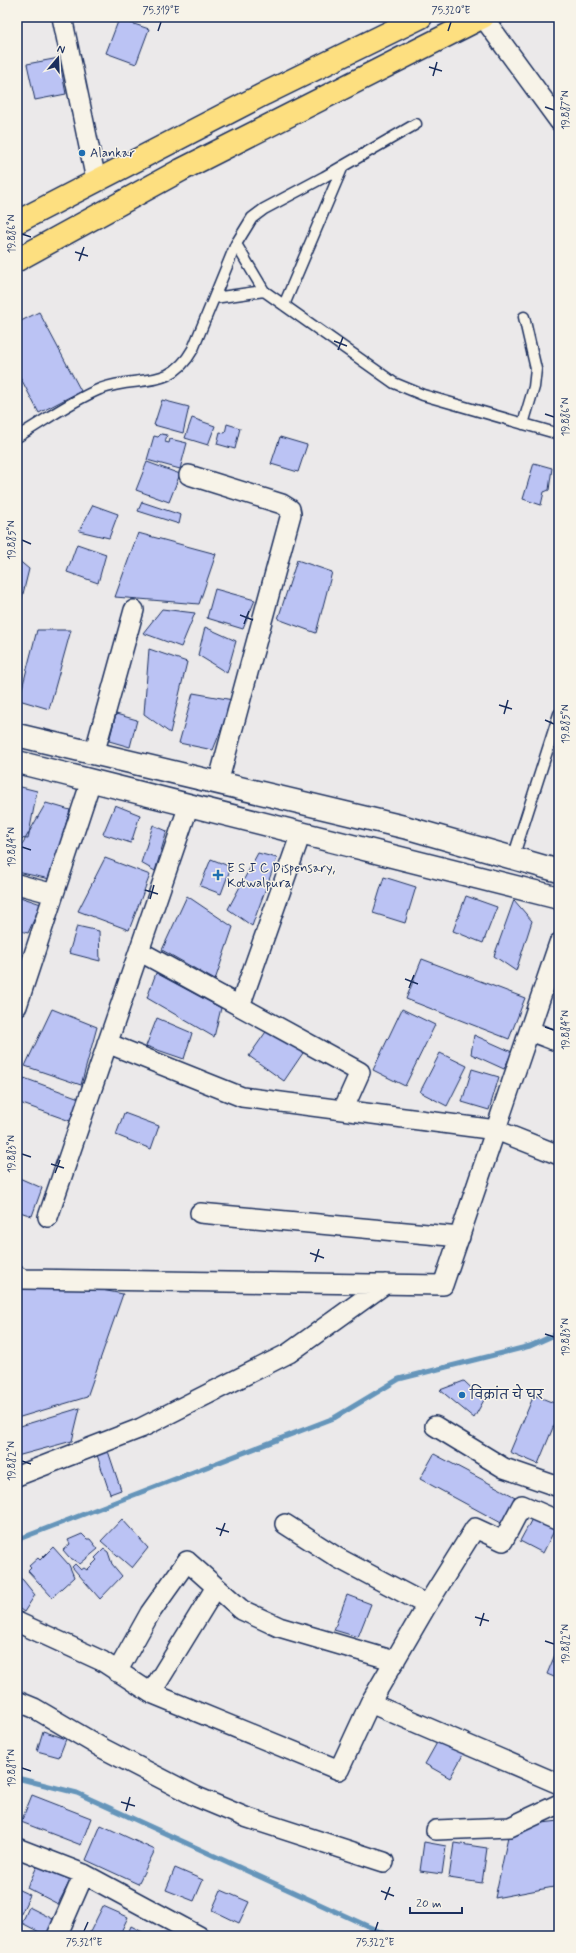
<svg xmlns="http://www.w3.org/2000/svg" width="576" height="1953" viewBox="0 0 576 1953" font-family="Mynerve,'Playpen Sans Deva',sans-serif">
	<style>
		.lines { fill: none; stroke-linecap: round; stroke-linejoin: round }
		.stream { stroke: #6595ba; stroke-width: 5 }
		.building { fill: #bbc3f4; stroke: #1b2f5e }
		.lane-casing { stroke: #1b2f5e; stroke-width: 13 }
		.street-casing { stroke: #1b2f5e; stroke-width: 22 }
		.secondary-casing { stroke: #1b2f5e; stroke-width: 25 }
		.primary-casing { stroke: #1b2f5e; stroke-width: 25 }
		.lane { stroke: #f7f3e8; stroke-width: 10 }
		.street { stroke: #f7f3e8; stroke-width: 19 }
		.secondary { stroke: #f7f3e8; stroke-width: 22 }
		.primary { stroke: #fddf80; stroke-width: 22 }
		.ticks { fill: none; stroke: #1b2f5e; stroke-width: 1.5 }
		.poi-dot { fill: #1f6fb2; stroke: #f7f3e8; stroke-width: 1.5 }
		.labels { text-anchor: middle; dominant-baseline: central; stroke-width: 3; stroke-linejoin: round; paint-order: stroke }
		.poi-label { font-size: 13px; fill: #1b2f5e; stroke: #f7f3e8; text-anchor: start }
		.neatline { fill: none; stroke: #1b2f5e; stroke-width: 1.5 }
		.ticks-label { font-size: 10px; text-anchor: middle; fill: #1b2f5e }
	</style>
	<rect width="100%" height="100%" fill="#ebe9ea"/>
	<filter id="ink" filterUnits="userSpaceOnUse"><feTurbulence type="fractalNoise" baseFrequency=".025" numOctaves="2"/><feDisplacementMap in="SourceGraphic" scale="8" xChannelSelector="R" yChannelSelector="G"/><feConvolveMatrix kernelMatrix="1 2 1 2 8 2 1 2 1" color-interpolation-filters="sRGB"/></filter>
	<g filter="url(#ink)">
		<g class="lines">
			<path class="stream" d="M 17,1541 L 19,1539 L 334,1418 L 399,1379 L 530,1346 L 559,1333
				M 17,1778 L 77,1793 L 387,1935 L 401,1936"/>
		</g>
		<path class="building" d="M 119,19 L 149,29 L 136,64 L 106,53 Z
			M 59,58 L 66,94 L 35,100 L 27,64 Z
			M 39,312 L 81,391 L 39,413 L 19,375 L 17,376 L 17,323 Z
			M 162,400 L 189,407 L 183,433 L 154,425 Z
			M 192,418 L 215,426 L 208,445 L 185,438 Z
			M 227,424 L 240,428 L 235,449 L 217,444 L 220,432 L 225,433 Z
			M 161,434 L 167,435 L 165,442 L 169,443 L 170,439 L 187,443 L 180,469 L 147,460 L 154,436 L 158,437 Z
			M 280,437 L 307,445 L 298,472 L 271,464 Z
			M 147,462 L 180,474 L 169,502 L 136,490 Z
			M 534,463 L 552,468 L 549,490 L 544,492 L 541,505 L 523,499 Z
			M 142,502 L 181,515 L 179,524 L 138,511 Z
			M 93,505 L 118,514 L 109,538 L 79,531 Z
			M 138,533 L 216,554 L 199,604 L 115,597 Z
			M 77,544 L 106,554 L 98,583 L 67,572 Z
			M 17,559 L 29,569 L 20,606 L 17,604 Z
			M 297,560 L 332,572 L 316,633 L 278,619 Z
			M 215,589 L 255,600 L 243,629 L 207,618 Z
			M 162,609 L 195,613 L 181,647 L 143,633 Z
			M 205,627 L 236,641 L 227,673 L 198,655 Z
			M 37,630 L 71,630 L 49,709 L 19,700 Z
			M 149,649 L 187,662 L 170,733 L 144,714 Z
			M 193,693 L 233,700 L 213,750 L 179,743 Z
			M 116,714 L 137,720 L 130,747 L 109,741 Z
			M 17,786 L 37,791 L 28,839 L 17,838 Z
			M 46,803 L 70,810 L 50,879 L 17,872 L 17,853 Z
			M 115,805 L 140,815 L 131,843 L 103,834 Z
			M 153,825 L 167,831 L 155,871 L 141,863 Z
			M 258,853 L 277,858 L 252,926 L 228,909 Z
			M 105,858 L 150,875 L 129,930 L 78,911 Z
			M 211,859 L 231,867 L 221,894 L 200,886 Z
			M 384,877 L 416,887 L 405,923 L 373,913 Z
			M 17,896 L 41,904 L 28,933 L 17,930 Z
			M 187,896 L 233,927 L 215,980 L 162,950 Z
			M 466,896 L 497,907 L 483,943 L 453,931 Z
			M 514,900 L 532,921 L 516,971 L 494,956 Z
			M 77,926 L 99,931 L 100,961 L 69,953 Z
			M 422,959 L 525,998 L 509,1039 L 406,999 Z
			M 156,973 L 221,1008 L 214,1037 L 147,998 Z
			M 52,1009 L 97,1027 L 81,1085 L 25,1066 Z
			M 402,1009 L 435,1025 L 405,1086 L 373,1070 Z
			M 157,1018 L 192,1033 L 184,1059 L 146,1046 Z
			M 270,1026 L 305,1050 L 284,1081 L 249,1056 Z
			M 474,1035 L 512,1052 L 504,1069 L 471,1054 Z
			M 440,1053 L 467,1066 L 447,1106 L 420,1092 Z
			M 472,1069 L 499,1077 L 489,1110 L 462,1102 Z
			M 24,1078 L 79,1098 L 70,1121 L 17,1102 Z
			M 124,1113 L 159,1126 L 151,1149 L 116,1135 Z
			M 17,1177 L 42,1188 L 32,1216 L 17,1211 Z
			M 17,1274 L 123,1294 L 87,1397 L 17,1418 Z
			M 464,1381 L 484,1400 L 474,1418 L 440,1390 Z
			M 534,1395 L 559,1405 L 559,1413 L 538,1464 L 510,1452 Z
			M 80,1408 L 72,1441 L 17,1456 L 17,1427 Z
			M 106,1445 L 121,1490 L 110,1494 L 95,1449 Z
			M 434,1454 L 519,1499 L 505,1525 L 420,1479 Z
			M 533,1517 L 555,1529 L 543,1553 L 520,1541 Z
			M 122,1519 L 148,1548 L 132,1568 L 101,1541 Z
			M 82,1534 L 87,1539 L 90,1539 L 98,1549 L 80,1564 L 69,1557 L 63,1550 L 70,1544 L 68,1540 Z
			M 53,1547 L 69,1565 L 74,1577 L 52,1597 L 28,1571 L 31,1568 L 29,1566 L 38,1558 L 40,1560 Z
			M 104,1549 L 108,1552 L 112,1564 L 122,1576 L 100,1599 L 72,1567 L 75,1564 L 81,1570 L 84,1568 L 87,1570 L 97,1560 L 95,1558 Z
			M 17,1576 L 23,1580 L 35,1595 L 24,1612 L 17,1607 Z
			M 347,1595 L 371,1604 L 358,1637 L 334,1630 Z
			M 559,1645 L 559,1679 L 547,1674 Z
			M 43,1731 L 66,1739 L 59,1757 L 37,1751 Z
			M 439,1739 L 464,1753 L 450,1778 L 425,1764 Z
			M 32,1795 L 91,1818 L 81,1845 L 21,1822 Z
			M 559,1821 L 559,1886 L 495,1898 L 510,1827 Z
			M 101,1825 L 155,1850 L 138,1884 L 86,1860 Z
			M 424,1842 L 446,1846 L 442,1874 L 420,1871 Z
			M 454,1843 L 487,1848 L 482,1883 L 449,1878 Z
			M 40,1860 L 73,1875 L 58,1904 L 27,1888 Z
			M 175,1868 L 203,1880 L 194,1901 L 166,1890 Z
			M 17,1889 L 30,1895 L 17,1922 Z
			M 221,1890 L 249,1902 L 239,1923 L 212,1910 Z
			M 103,1906 L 128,1917 L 119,1936 L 88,1936 Z
			M 29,1907 L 55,1920 L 47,1936 L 22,1923 Z
			M 131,1926 L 150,1936 L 127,1936 Z"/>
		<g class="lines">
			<defs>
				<path id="lane" d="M 236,244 L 264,291 L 394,383 L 423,395 L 559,434
					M 214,298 L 264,291
					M 284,305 L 343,166
					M 523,424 L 534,387 L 536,369 L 524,317
					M 17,437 C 44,421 71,401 100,389 C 139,374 169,392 193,349 L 236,244 L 252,218 L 264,209 L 324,177 L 416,124
					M 513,858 L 559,714"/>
				<path id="street" d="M 62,17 L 96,180
					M 483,17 L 559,121
					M 189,475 L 282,504 L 290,509 L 291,514 L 218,783
					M 94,754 L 134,610
					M 17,884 L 54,894
					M 139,951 L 360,1072 L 343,1110
					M 17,1006 L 91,781
					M 240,1006 L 301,833
					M 530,1031 L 559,1042
					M 107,1043 L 242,1097 L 496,1130 L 559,1155
					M 200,1213 L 460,1237
					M 48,1217 L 189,805
					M 17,1276 L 23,1279 L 443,1285 L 559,943
					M 435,1426 L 504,1468 L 559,1487
					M 17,1476 L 141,1428 L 289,1353 L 385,1284
					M 285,1524 L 338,1558 L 427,1605
					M 17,1622 L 102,1661 L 151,1693 L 339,1770 L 370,1703 L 427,1605 L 475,1528 L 503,1541 L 522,1505 L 559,1521
					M 117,1672 L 150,1613 L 187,1561 L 242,1610 L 279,1627 L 395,1661
					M 151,1693 L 216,1587
					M 17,1701 L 34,1708 L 104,1749 L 197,1797 L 245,1817 L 384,1862
					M 370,1703 L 559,1784
					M 436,1830 L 510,1827 L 559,1804
					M 17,1848 L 84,1874 L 199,1936
					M 57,1936 L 84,1874"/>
				<path id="secondary" d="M 17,735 L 408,828 L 559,871
					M 17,762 L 559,898"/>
				<path id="primary" d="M 17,222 L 264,94 L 421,17
					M 17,260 L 181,170 L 483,17"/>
			</defs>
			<use href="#lane" class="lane-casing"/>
			<use href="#street" class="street-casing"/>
			<use href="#secondary" class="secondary-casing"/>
			<use href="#primary" class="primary-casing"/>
			<use href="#lane" class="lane"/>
			<use href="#street" class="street"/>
			<use href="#secondary" class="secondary"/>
			<use href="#primary" class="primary"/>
		</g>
	</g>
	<path class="ticks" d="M 158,31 L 161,22M 448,31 L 451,22M 429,67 L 442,71M 433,76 L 437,62M 545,107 L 554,110M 22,234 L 31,237M 75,252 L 88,256M 79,261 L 84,247M 334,341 L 347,346M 338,350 L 343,337M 545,414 L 554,417M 22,540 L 31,544M 240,615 L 253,620M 244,624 L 249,611M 499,705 L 512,709M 504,714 L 508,700M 545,720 L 554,724M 22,847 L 31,850M 145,890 L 158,894M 150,899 L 154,885M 405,979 L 418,984M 409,988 L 414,975M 545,1027 L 554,1030M 22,1154 L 31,1157M 51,1164 L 64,1168M 55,1173 L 60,1160M 310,1253 L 324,1258M 315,1262 L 319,1249M 545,1334 L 554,1337M 22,1461 L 31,1464M 216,1528 L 229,1532M 220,1536 L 225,1523M 475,1617 L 489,1621M 480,1626 L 484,1613M 545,1641 L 554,1644M 22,1768 L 31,1771M 121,1802 L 135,1806M 126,1811 L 130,1797M 381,1891 L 394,1896M 385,1900 L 390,1887M 84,1931 L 88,1922M 375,1931 L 378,1922"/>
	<g class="poi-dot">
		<circle cx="82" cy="153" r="4"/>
		<path d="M216 869h4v4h4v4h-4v4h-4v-4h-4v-4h4z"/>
		<circle cx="462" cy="1395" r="4"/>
	</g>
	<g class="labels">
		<g class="poi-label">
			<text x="90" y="153">Alankar</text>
			<text x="227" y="868">E S I C Dispensary,<tspan x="227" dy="15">Kotwalpura</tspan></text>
			<text x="470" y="1395">विक्रांत चे घर</text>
		</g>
	</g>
	<rect width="576" height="1953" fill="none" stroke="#f7f3e8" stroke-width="44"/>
	<g transform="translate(58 58) rotate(19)" stroke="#f7f3e8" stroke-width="3" paint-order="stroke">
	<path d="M0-3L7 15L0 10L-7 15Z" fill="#1b2f5e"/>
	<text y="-6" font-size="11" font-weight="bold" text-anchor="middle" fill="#1b2f5e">N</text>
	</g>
	<path d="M410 1907v6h52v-6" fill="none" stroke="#1b2f5e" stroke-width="2"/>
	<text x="416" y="1907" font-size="12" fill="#1b2f5e" stroke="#f7f3e8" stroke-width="3" paint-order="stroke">20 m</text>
	<rect x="22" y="22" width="532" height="1909" class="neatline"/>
	<g class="ticks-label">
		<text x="161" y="14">75.319°E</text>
		<text x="451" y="14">75.320°E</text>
		<text transform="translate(565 110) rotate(-90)" y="4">19.887°N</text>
		<text transform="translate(11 234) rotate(-90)" y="4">19.886°N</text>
		<text transform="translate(565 417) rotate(-90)" y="4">19.886°N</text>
		<text transform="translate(11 540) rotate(-90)" y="4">19.885°N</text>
		<text transform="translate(565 724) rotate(-90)" y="4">19.885°N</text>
		<text transform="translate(11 847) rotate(-90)" y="4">19.884°N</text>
		<text transform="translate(565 1030) rotate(-90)" y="4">19.884°N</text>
		<text transform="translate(11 1154) rotate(-90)" y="4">19.883°N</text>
		<text transform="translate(565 1337) rotate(-90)" y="4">19.883°N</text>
		<text transform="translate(11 1461) rotate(-90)" y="4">19.882°N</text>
		<text transform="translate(565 1644) rotate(-90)" y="4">19.882°N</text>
		<text transform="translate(11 1768) rotate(-90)" y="4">19.881°N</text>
		<text x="84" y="1946">75.321°E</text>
		<text x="375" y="1946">75.322°E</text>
	</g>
</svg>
